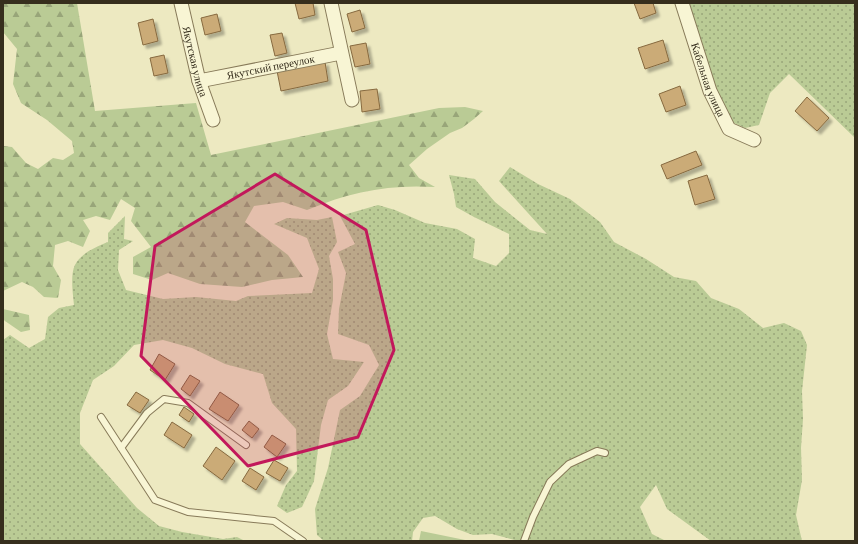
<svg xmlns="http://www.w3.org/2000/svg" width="858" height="544" viewBox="0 0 858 544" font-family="'Crimson Pro',serif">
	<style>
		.grass { fill: url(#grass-dots) }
		.forest { fill: url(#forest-firs) }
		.garden { fill: #bacb95 }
		.building { fill: #cbab77; stroke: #86693f; filter: url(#shadow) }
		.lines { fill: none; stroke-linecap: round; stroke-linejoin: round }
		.service-casing { stroke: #877a59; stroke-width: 8 }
		.minor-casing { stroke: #877a59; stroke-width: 15 }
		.service { stroke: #f8f5d4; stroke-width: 6 }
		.minor { stroke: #f8f5d4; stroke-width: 13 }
		.marked { fill: #c2185b; fill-opacity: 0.2; stroke: #c2185b; stroke-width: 3; stroke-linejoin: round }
		.labels { text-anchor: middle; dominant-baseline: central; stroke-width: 4; stroke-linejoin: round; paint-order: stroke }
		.street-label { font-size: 11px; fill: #362e1d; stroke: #f5f2d0 }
	</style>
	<defs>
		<pattern id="grass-dots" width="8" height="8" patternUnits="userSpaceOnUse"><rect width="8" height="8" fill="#bacb95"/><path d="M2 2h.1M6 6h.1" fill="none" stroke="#98a579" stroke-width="1.8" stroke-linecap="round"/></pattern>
		<pattern id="forest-firs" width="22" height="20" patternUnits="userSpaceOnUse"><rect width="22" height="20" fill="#bacb95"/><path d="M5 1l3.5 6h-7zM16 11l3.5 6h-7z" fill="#98a579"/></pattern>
		<filter id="shadow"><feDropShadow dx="3.5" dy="3.5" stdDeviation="1" flood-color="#0004"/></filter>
	</defs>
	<rect width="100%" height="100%" fill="#ede9c1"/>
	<path class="grass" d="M 687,3 L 855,3 L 855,138 L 789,74 L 770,93 L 759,125 L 745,128 L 732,122 L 714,87 Z
		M 510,167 L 538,184 L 570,199 L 600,222 L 614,242 L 646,259 L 674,277 L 696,281 L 711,298 L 739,309 L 763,328 L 784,323 L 801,331 L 807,345 L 802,391 L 803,419 L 801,448 L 802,480 L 796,515 L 802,541 L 711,541 L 667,509 L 656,485 L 640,507 L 652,534 L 666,541 L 518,541 L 492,534 L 473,535 L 457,529 L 435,516 L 423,518 L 413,532 L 412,541 L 324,541 L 317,535 L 315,509 L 328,468 L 340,410 L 360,396 L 379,365 L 369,345 L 338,334 L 339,309 L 346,273 L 338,252 L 355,244 L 340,216 L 378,205 L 395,210 L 425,223 L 457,229 L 475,239 L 473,258 L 496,266 L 509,253 L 509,234 L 474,217 L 456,207 L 454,194 L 449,175 L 475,179 L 495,202 L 530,230 L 547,234 L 499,181 Z
		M 125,216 L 124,239 L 133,241 L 119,250 L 118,270 L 126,290 L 163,299 L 196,297 L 236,301 L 248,296 L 312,293 L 319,269 L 307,238 L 274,224 L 287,218 L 317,220 L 332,217 L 337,242 L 329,256 L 333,279 L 333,300 L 327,334 L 333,359 L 364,362 L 348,386 L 328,400 L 321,425 L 314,481 L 302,507 L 287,513 L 277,506 L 286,485 L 297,471 L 296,429 L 272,403 L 263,374 L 225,364 L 192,348 L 163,340 L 134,345 L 114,366 L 93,380 L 80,413 L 80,444 L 137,508 L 159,526 L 182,532 L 223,539 L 237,537 L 245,541 L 3,541 L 3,340 L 10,335 L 29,348 L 45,339 L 48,317 L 59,308 L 74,305 C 73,295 70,274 75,265 C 81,253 96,247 108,242 L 108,233 Z"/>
	<path class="forest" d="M 3,3 L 77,3 L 95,111 L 196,103 L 211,155 L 439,108 L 465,107 L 483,111 L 474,119 L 462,128 L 450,133 L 427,149 L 409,165 L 419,178 L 435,187 C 388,184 350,192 307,210 L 283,202 L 254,206 L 245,222 L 288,255 L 303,277 L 272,280 L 242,287 L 200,284 L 168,273 L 152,280 L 133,274 L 133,257 L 151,247 L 131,221 L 135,208 L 121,199 L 110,220 L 96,216 L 83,220 L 90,231 L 83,247 L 68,241 L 55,245 L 53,266 L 61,280 L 58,298 L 44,297 L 33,287 L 22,282 L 3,291 L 3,146 L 12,147 L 26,163 L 38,169 L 53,158 L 63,160 L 74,153 L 72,141 L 47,120 L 21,103 L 13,84 L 17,49 L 3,32 Z
		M 3,309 L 29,315 L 30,330 L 21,332 L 5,321 L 3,319 Z"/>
	<path class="garden" d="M 421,531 L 470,541 L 419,541 Z"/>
	<path class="building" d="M 295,3 L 313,3 L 315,15 L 299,19 Z
		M 634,3 L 653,3 L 656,13 L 640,19 Z
		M 360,10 L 365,28 L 352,32 L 347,14 Z
		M 217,14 L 221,31 L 205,35 L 201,18 Z
		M 153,19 L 158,41 L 143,45 L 138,23 Z
		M 282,33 L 287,53 L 275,56 L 270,35 Z
		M 663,40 L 669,61 L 645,69 L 638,48 Z
		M 366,43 L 370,64 L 355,67 L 350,46 Z
		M 164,55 L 168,73 L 154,76 L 150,58 Z
		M 325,62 L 328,81 L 281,91 L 277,71 Z
		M 680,86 L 686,105 L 666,112 L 659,94 Z
		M 377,89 L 380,109 L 362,112 L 360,91 Z
		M 807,97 L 829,118 L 817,131 L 795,111 Z
		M 696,151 L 702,165 L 667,179 L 661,165 Z
		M 707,175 L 715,199 L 695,205 L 688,181 Z
		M 159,354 L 175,364 L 165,380 L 150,370 Z
		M 190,375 L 200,381 L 190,396 L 181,389 Z
		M 136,392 L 149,400 L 140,413 L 127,405 Z
		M 220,392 L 239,405 L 228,421 L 209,409 Z
		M 184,407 L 194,414 L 189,422 L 179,415 Z
		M 249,421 L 259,429 L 252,438 L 242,430 Z
		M 172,422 L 192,435 L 184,448 L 164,435 Z
		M 272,435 L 286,444 L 277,457 L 264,447 Z
		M 216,447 L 235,461 L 222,480 L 203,466 Z
		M 274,460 L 288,468 L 280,481 L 266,473 Z
		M 250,468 L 264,477 L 256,490 L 242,481 Z"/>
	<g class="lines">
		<defs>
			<path id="service" d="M 101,417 L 155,500 L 188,512 L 274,521 L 303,541
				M 121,448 L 147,413 L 164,399 L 188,403 L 246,445
				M 524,541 L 533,517 L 550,482 L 569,464 L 597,451 L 605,453"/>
			<g id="minor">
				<path id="s1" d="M 181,3 L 199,81 L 213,120"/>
				<path d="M 331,3 L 352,100"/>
				<path id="s2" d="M 682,3 L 710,91 L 729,129 L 754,140"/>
				<path id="s3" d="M 199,81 L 341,53"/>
			</g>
		</defs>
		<use href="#service" class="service-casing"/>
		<use href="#minor" class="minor-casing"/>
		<use href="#service" class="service"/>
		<use href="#minor" class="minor"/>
	</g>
	<path class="marked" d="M 275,174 L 366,230 L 394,350 L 358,437 L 248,466 L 141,356 L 155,246 Z"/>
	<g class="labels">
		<g class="street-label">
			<text stroke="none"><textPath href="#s1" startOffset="60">Якутская улица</textPath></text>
			<text stroke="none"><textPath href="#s3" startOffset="73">Якутский переулок</textPath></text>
			<text stroke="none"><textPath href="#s2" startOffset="81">Кабельная улица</textPath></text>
		</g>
	</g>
	<rect width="858" height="544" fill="none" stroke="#362e1d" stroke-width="8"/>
</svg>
